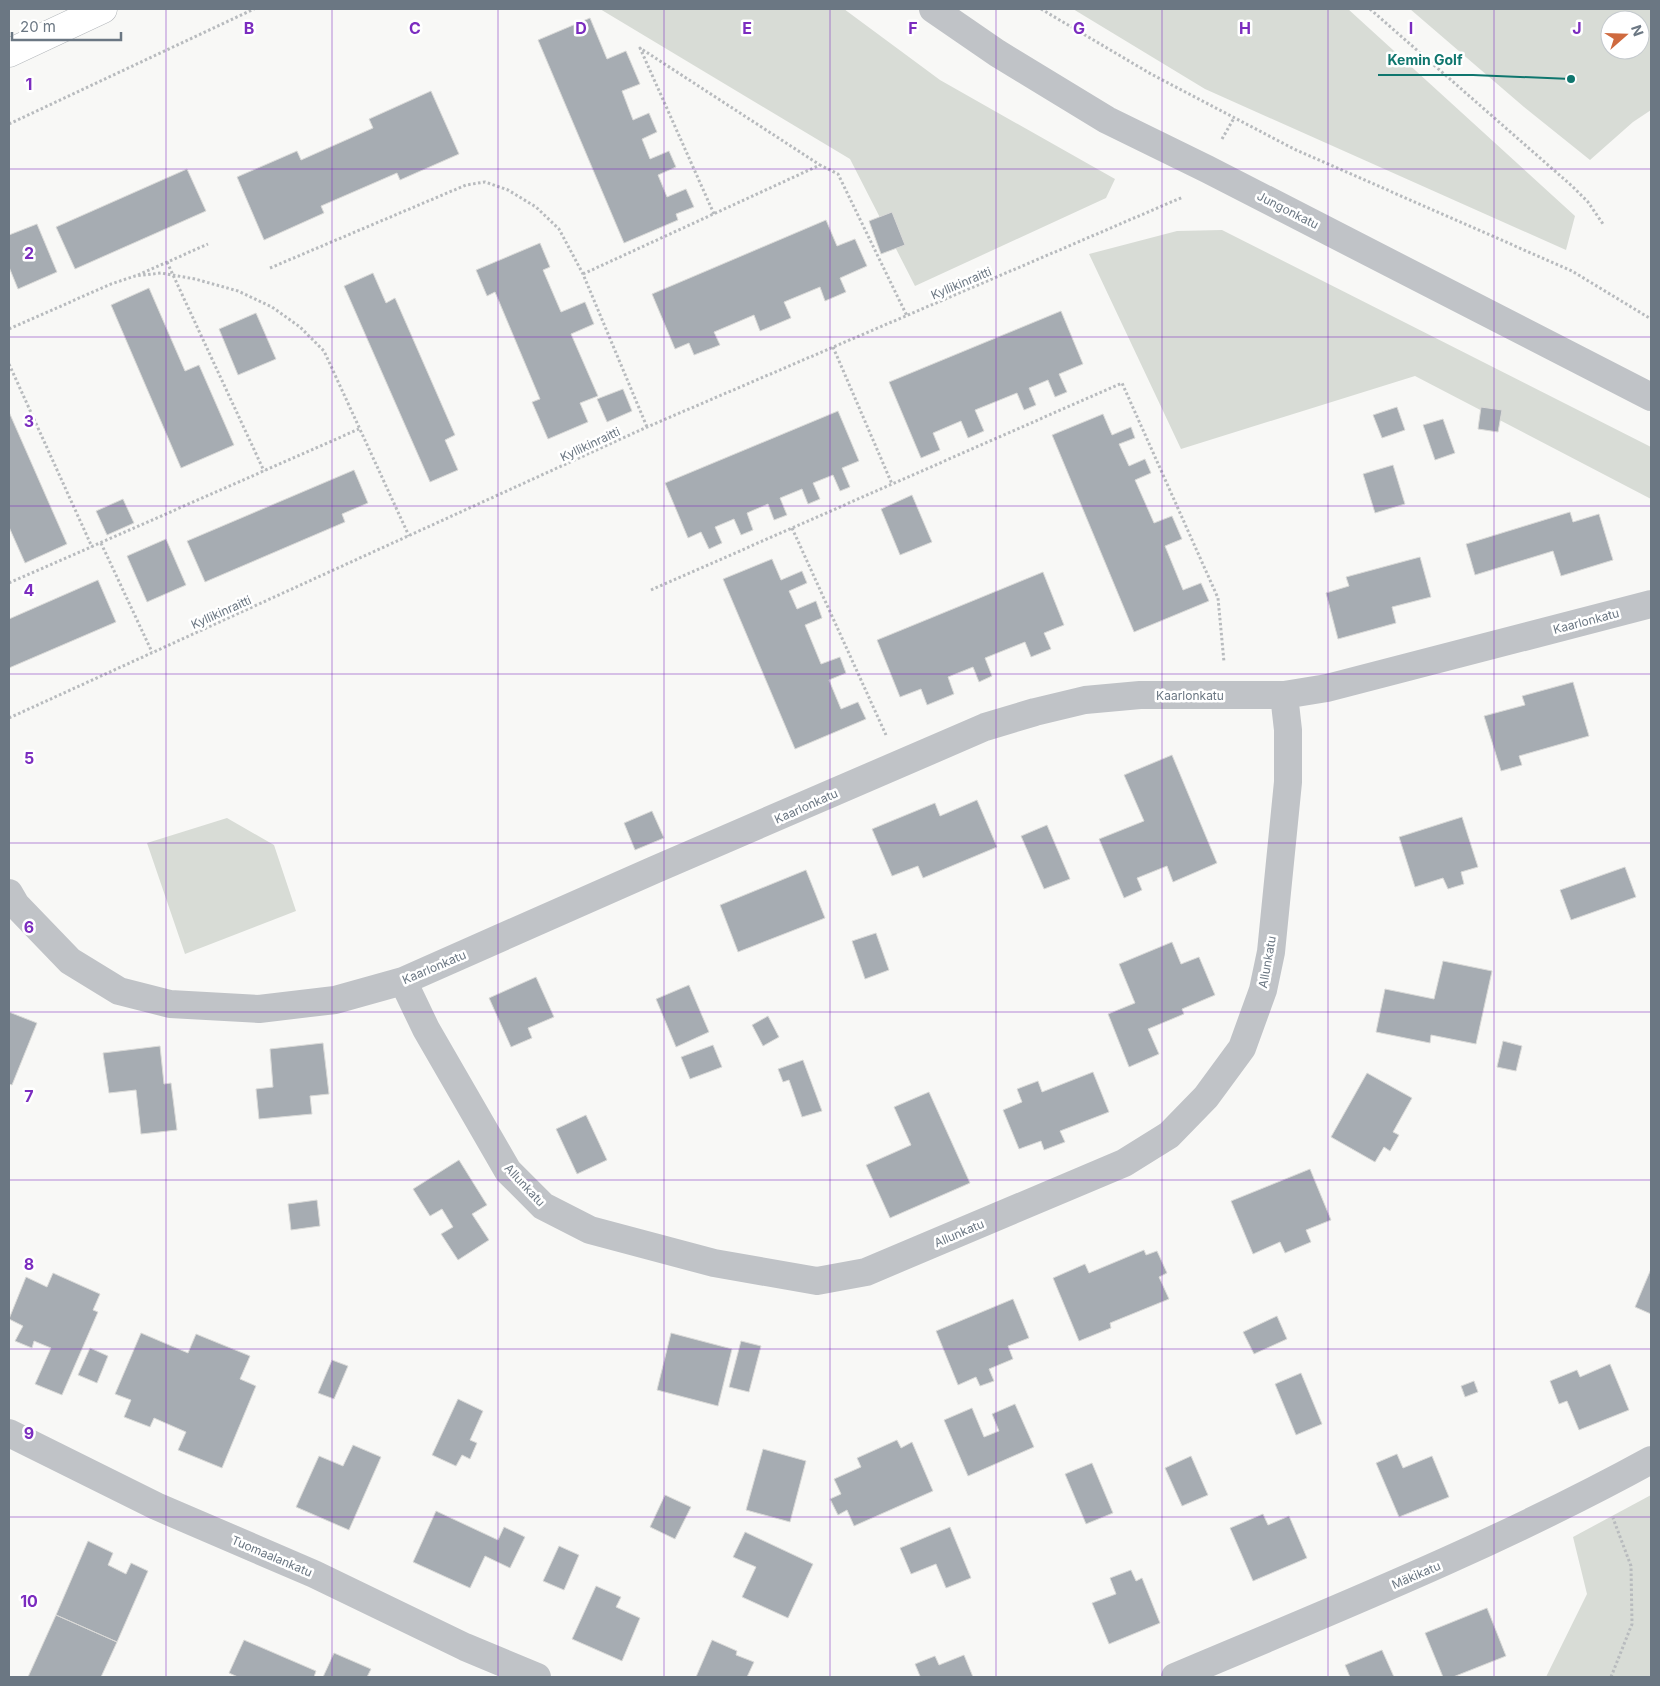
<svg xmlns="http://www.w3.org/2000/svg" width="1660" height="1686" viewBox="0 0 1660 1686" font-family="Inter,sans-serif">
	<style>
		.green { fill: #d8dcd6; fill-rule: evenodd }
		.building { fill: #a6acb2; stroke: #dadad8 }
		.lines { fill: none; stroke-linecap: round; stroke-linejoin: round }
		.secondary-casing { stroke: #b3b7bb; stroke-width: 29 }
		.path { stroke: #b8bbbe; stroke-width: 3; stroke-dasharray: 2.5 2.5; stroke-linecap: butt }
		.street { stroke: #c0c3c7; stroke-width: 28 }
		.secondary { stroke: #fff; stroke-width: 28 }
		.grid { fill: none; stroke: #7b2cbf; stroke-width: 1; stroke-opacity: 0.55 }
		.labels { text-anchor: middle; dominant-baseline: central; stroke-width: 5; stroke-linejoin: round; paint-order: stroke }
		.street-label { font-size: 12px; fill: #6b7783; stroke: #fff }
		.grid-label { font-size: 16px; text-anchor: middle; font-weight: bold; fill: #7b2cbf; stroke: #fff; stroke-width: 5; stroke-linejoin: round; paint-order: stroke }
		.leader { fill: none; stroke: #0f766e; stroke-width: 2 }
		.callout-dot { fill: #0f766e; stroke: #fff; stroke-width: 2 }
		.callout-label { font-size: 14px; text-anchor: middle; font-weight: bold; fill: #0f766e; stroke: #fff; stroke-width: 5; stroke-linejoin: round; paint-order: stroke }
	</style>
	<rect width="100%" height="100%" fill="#f8f8f6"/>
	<path class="green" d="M 600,9 L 844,9 L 940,80 L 1115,179 L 1106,198 L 915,286 L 850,159 Z
		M 1073,9 L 1348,9 L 1575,216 L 1566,250 L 1205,89 Z
		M 1410,9 L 1651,9 L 1651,110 L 1633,122 L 1590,160 L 1524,107 ZM 1610,20 L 1640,20 L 1640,50 L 1610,50 Z
		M 1222,230 L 1651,447 L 1651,499 L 1415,376 L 1181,449 L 1089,254 L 1177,231 Z
		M 227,818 L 274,845 L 296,911 L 185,954 L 147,843 Z
		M 1651,1495 L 1651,1677 L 1546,1677 L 1587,1594 L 1573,1537 Z"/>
	<path class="building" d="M 590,18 L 607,59 L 626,51 L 640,84 L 622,91 L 633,120 L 649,113 L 657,132 L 642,139 L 650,159 L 669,151 L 676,167 L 658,175 L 667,197 L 686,189 L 694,207 L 676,214 L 678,220 L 624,243 L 538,40 Z
		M 431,91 L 459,154 L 400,180 L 397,173 L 321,206 L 324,213 L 264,240 L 237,177 L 297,151 L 301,160 L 373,128 L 369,119 Z
		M 187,169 L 206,211 L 75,269 L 56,227 Z
		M 892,212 L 905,245 L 881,254 L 869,221 Z
		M 826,220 L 837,246 L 855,239 L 867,266 L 840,278 L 846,292 L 825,301 L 820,287 L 784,302 L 791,318 L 760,331 L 754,315 L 714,332 L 720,345 L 694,355 L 689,343 L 675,349 L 652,294 Z
		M 37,224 L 57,272 L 18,289 L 9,267 L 9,235 Z
		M 540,243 L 550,267 L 543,270 L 561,312 L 585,302 L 594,324 L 571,334 L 598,396 L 580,403 L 588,422 L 548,439 L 532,402 L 540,399 L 495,292 L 487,296 L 476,270 Z
		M 373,273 L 386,303 L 395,298 L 455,435 L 445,440 L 458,470 L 430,482 L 344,286 Z
		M 149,288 L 185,371 L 199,365 L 234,445 L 181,468 L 111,305 Z
		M 1061,311 L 1083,364 L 1059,374 L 1067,392 L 1055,397 L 1048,380 L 1029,388 L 1036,405 L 1024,410 L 1017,393 L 975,410 L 984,431 L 968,438 L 961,421 L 933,433 L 940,450 L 921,458 L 889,382 Z
		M 256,313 L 276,359 L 238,375 L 219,329 Z
		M 623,389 L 632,411 L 607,422 L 597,399 Z
		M 1397,407 L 1405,430 L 1382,438 L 1373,415 Z
		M 1481,407 L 1502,410 L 1498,432 L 1478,429 Z
		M 838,411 L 859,461 L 842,468 L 850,487 L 840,491 L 833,475 L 813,483 L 820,499 L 808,504 L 802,489 L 780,498 L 787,515 L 774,520 L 768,504 L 747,513 L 753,530 L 741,535 L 734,519 L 715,527 L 722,543 L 709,549 L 701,532 L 688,538 L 665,483 Z
		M 9,412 L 67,544 L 25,563 L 9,527 Z
		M 1103,414 L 1112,435 L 1131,427 L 1135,438 L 1119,444 L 1129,466 L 1145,459 L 1151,473 L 1135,480 L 1154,523 L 1172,516 L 1182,539 L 1165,546 L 1183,590 L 1201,583 L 1209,601 L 1134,632 L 1052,435 Z
		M 1443,419 L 1455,453 L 1435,460 L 1423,425 Z
		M 1393,465 L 1405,504 L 1375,513 L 1363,474 Z
		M 354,470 L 368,503 L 342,514 L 345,522 L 205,582 L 187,541 Z
		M 912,495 L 932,542 L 900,555 L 881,509 Z
		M 123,499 L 134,523 L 107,535 L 96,511 Z
		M 1570,512 L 1573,522 L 1599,514 L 1613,560 L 1561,576 L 1553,551 L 1475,575 L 1466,544 Z
		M 166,539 L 186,585 L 147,602 L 127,556 Z
		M 1420,557 L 1431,597 L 1392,607 L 1396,623 L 1338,639 L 1326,593 L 1349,586 L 1346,577 Z
		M 772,559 L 781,580 L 802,571 L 807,583 L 789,591 L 797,609 L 816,601 L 822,618 L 805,625 L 821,664 L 840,657 L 846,673 L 829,680 L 841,709 L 858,702 L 866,719 L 795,749 L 723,579 Z
		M 1043,572 L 1064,625 L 1044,633 L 1051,649 L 1031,657 L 1025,642 L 985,658 L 992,676 L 979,682 L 973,667 L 948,677 L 954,694 L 927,705 L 921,689 L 900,697 L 877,640 Z
		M 98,580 L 116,622 L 9,668 L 9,619 Z
		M 1573,682 L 1589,736 L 1519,756 L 1522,765 L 1501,771 L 1484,716 L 1525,705 L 1522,696 Z
		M 1172,755 L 1217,863 L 1173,882 L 1167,866 L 1137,878 L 1142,890 L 1124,898 L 1099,839 L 1144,821 L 1124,775 Z
		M 977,800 L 997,847 L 923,878 L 918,866 L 892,876 L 872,829 L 935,803 L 940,816 Z
		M 652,811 L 664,838 L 635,850 L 624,823 Z
		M 1462,817 L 1478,867 L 1461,872 L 1464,884 L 1448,889 L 1443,878 L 1415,887 L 1399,837 Z
		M 1047,825 L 1070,879 L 1044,889 L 1021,836 Z
		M 1625,867 L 1636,897 L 1571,920 L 1560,890 Z
		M 806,870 L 825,918 L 738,952 L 720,905 Z
		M 876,933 L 889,970 L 865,979 L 852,941 Z
		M 1172,942 L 1181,964 L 1199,957 L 1215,995 L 1182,1009 L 1184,1014 L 1148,1029 L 1159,1054 L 1129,1067 L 1108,1014 L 1135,1003 L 1119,964 Z
		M 1443,961 L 1492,971 L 1476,1044 L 1431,1035 L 1430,1043 L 1376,1032 L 1385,989 L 1434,999 Z
		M 536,977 L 554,1017 L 528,1028 L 532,1038 L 511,1047 L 489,998 Z
		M 689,985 L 709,1032 L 676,1047 L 656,999 Z
		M 9,1012 L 37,1023 L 12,1085 L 9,1084 Z
		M 768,1016 L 779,1037 L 763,1046 L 752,1025 Z
		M 1503,1041 L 1522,1046 L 1516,1071 L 1497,1067 Z
		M 323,1043 L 329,1094 L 310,1096 L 312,1114 L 259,1119 L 256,1089 L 273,1087 L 270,1049 Z
		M 713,1045 L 722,1067 L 690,1079 L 681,1057 Z
		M 160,1046 L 164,1084 L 171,1083 L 177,1130 L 141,1134 L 136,1090 L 109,1093 L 103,1053 Z
		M 803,1060 L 822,1111 L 802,1117 L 789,1080 L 783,1082 L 778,1069 Z
		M 1093,1072 L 1109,1112 L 1060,1131 L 1065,1142 L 1044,1150 L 1041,1141 L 1019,1149 L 1003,1110 L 1022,1102 L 1017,1089 L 1038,1081 L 1042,1092 Z
		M 1367,1073 L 1412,1098 L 1393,1132 L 1399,1135 L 1390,1151 L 1384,1147 L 1375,1162 L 1331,1137 Z
		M 929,1092 L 970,1183 L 890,1218 L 866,1165 L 911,1145 L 894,1107 Z
		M 586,1115 L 607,1160 L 577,1174 L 556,1129 Z
		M 459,1160 L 487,1205 L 472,1214 L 489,1240 L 458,1260 L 441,1234 L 453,1227 L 442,1209 L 430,1216 L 413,1189 Z
		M 1310,1169 L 1331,1220 L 1306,1230 L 1311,1242 L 1285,1253 L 1280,1242 L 1253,1254 L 1231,1201 Z
		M 317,1200 L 320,1226 L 291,1230 L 288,1204 Z
		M 1144,1250 L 1146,1255 L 1157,1251 L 1167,1273 L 1159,1277 L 1169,1299 L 1110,1323 L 1111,1328 L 1079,1341 L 1053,1278 L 1085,1264 L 1089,1273 Z
		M 1651,1269 L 1651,1314 L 1635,1307 Z
		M 53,1273 L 100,1294 L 93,1310 L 98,1312 L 62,1395 L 35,1384 L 51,1348 L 34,1341 L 32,1348 L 15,1341 L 23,1326 L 9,1319 L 26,1277 L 47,1287 Z
		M 1013,1299 L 1029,1338 L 1008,1346 L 1013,1359 L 989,1369 L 994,1381 L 980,1386 L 976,1377 L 958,1385 L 936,1331 Z
		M 1277,1316 L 1287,1339 L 1254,1354 L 1243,1332 Z
		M 141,1333 L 188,1353 L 196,1334 L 250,1356 L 240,1379 L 256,1386 L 222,1468 L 178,1450 L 186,1432 L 154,1418 L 150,1427 L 124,1417 L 131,1400 L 115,1394 Z
		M 671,1333 L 732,1349 L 718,1406 L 657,1390 Z
		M 741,1341 L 761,1346 L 749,1392 L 729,1387 Z
		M 90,1348 L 108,1356 L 97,1383 L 78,1375 Z
		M 332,1360 L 348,1366 L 334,1399 L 318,1393 Z
		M 1610,1364 L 1629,1410 L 1579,1430 L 1567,1401 L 1559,1404 L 1550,1381 L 1577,1370 L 1580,1377 Z
		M 1301,1373 L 1322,1424 L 1296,1435 L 1275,1384 Z
		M 1474,1381 L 1478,1392 L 1465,1397 L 1461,1386 Z
		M 458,1399 L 483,1411 L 470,1440 L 477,1443 L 470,1459 L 462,1455 L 456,1466 L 432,1455 Z
		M 1015,1404 L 1034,1447 L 968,1476 L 944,1420 L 972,1408 L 984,1437 L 999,1431 L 992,1414 Z
		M 897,1440 L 901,1448 L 912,1442 L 933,1491 L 854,1526 L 847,1510 L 838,1515 L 830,1499 L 841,1494 L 834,1479 L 861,1467 L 857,1458 Z
		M 353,1445 L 381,1457 L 349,1530 L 296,1507 L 319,1456 L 343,1466 Z
		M 763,1449 L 806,1461 L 790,1522 L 746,1510 Z
		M 1397,1454 L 1403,1468 L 1432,1456 L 1449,1497 L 1399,1517 L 1376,1463 Z
		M 1191,1456 L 1208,1495 L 1182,1506 L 1165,1468 Z
		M 1092,1463 L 1113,1513 L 1086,1524 L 1065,1474 Z
		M 665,1495 L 691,1507 L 675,1539 L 650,1527 Z
		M 436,1511 L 498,1540 L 504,1527 L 525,1537 L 510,1568 L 485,1556 L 470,1588 L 413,1562 Z
		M 1263,1514 L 1268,1525 L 1289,1516 L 1307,1558 L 1253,1581 L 1230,1528 Z
		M 950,1527 L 971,1578 L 946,1588 L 936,1564 L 911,1574 L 900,1548 Z
		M 745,1532 L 813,1564 L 788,1618 L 742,1597 L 756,1567 L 733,1557 Z
		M 88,1541 L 113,1553 L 108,1565 L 126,1574 L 131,1563 L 148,1571 L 117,1642 L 56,1615 Z
		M 559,1546 L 579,1555 L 564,1590 L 543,1581 Z
		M 1131,1570 L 1136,1581 L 1142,1578 L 1160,1623 L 1109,1644 L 1092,1603 L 1116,1594 L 1110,1578 Z
		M 596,1586 L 621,1597 L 616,1607 L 640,1618 L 622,1661 L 572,1639 Z
		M 1487,1608 L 1506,1656 L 1453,1677 L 1443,1677 L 1425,1633 Z
		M 56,1615 L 117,1642 L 101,1677 L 28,1677 Z
		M 244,1640 L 316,1671 L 314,1677 L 238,1677 L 229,1673 Z
		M 712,1640 L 737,1651 L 736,1655 L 754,1662 L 747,1677 L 696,1677 Z
		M 1382,1650 L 1394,1677 L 1350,1677 L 1345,1665 Z
		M 334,1653 L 371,1669 L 367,1677 L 323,1677 Z
		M 964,1655 L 973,1677 L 918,1677 L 920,1676 L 915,1664 L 935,1656 L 939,1665 Z"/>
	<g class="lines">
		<defs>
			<path id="secondary" d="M 9,53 L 103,9"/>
		</defs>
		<use href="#secondary" class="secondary-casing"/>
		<path class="path" d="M 1041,9 L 1151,74 L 1294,149 L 1572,271 L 1651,319
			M 1370,9 L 1572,186 L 1588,202 L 1603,224
			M 9,124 L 254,9
			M 1222,139 L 1234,118
			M 714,214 L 640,48 L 820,165
			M 167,262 L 264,471
			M 270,268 L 466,185 L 485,182 L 508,190 L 536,207 L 559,229 L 583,274 L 647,427
			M 583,274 L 820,165 L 838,174 L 907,316
			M 138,275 L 208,244
			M 9,329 L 111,284 L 135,276 L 161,273 L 195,279 L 238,291 L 272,307 L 300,327 L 324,351 L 409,536
			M 833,347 L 892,484
			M 9,364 L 92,547
			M 792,528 L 886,735
			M 101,543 L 152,652
			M 9,583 L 359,429
			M 651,590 L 1122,383 L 1218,598 L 1224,662
			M 9,718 L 647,427 L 1183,197
			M 1611,1677 L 1632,1624 L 1631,1566 L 1613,1518"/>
		<path class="street" d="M 933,9 L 997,53 L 1107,120 L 1207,169 L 1651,397
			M 9,893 L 16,905 L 70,961 L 119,991 L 170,1004 L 259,1009 L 335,1000 L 403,981 L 654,870 L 985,727 L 1035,712 L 1085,700 L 1140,695 L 1284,695 L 1327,688 L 1651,604
			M 403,981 L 426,1029 L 508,1171 L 543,1206 L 590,1230 L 714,1263 L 817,1281 L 866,1272 L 1124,1163 L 1169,1135 L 1206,1097 L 1242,1048 L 1263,990 L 1271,952 L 1288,782 L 1288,730 L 1284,695
			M 9,1433 L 156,1506 L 314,1574 L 465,1647 L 537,1677
			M 1175,1677 C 1336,1609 1498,1544 1651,1460"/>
		<use href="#secondary" class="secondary"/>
	</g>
	<path class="grid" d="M 166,9 L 166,1677M 332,9 L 332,1677M 498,9 L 498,1677M 664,9 L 664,1677M 830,9 L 830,1677M 996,9 L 996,1677M 1162,9 L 1162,1677M 1328,9 L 1328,1677M 1494,9 L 1494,1677M 9,169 L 1651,169M 9,337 L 1651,337M 9,506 L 1651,506M 9,674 L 1651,674M 9,843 L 1651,843M 9,1012 L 1651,1012M 9,1180 L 1651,1180M 9,1349 L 1651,1349M 9,1517 L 1651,1517"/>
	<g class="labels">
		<g class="street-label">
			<text transform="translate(1288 210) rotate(27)">Jungonkatu</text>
			<text transform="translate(961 283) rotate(-23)">Kyllikinraitti</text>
			<text transform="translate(590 444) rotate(-25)">Kyllikinraitti</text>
			<text transform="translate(221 612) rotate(-24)">Kyllikinraitti</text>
			<text transform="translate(1586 621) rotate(-15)">Kaarlonkatu</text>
			<text x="1190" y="695">Kaarlonkatu</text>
			<text transform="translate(806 806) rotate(-24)">Kaarlonkatu</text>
			<text transform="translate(1267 962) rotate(-80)">Allunkatu</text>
			<text transform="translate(434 967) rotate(-23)">Kaarlonkatu</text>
			<text transform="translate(525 1185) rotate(47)">Allunkatu</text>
			<text transform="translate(959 1233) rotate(-23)">Allunkatu</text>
			<text transform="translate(272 1556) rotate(23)">Tuomaalankatu</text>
			<text transform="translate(1416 1575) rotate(-23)">Mäkikatu</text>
		</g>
	</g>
	<g class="grid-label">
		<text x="249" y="34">B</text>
		<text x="415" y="34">C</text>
		<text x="581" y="34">D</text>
		<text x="747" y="34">E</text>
		<text x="913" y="34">F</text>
		<text x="1079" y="34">G</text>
		<text x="1245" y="34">H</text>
		<text x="1411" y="34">I</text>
		<text x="1577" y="34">J</text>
		<text x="29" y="90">1</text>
		<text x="29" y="259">2</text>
		<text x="29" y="427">3</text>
		<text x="29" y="596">4</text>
		<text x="29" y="764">5</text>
		<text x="29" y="933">6</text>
		<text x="29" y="1102">7</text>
		<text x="29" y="1270">8</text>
		<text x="29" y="1439">9</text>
		<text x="29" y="1607">10</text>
	</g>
	<path class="leader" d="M1571 79L1473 75H1378"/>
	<circle class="callout-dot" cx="1571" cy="79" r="5"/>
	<g class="callout-label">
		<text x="1425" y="65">Kemin Golf</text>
	</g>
	<rect width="1660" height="1686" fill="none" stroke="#6b7783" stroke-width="20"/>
	<g transform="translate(1625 35) rotate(70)"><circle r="24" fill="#ffffff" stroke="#c4c9cd"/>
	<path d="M0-4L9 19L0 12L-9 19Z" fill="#cf6a3f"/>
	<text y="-8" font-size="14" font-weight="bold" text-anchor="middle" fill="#6b7783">N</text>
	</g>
	<path d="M12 32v8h109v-8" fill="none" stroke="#6b7783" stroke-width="2.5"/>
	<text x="20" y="32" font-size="15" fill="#6b7783" stroke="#ffffff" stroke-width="4" paint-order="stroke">20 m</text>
</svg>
